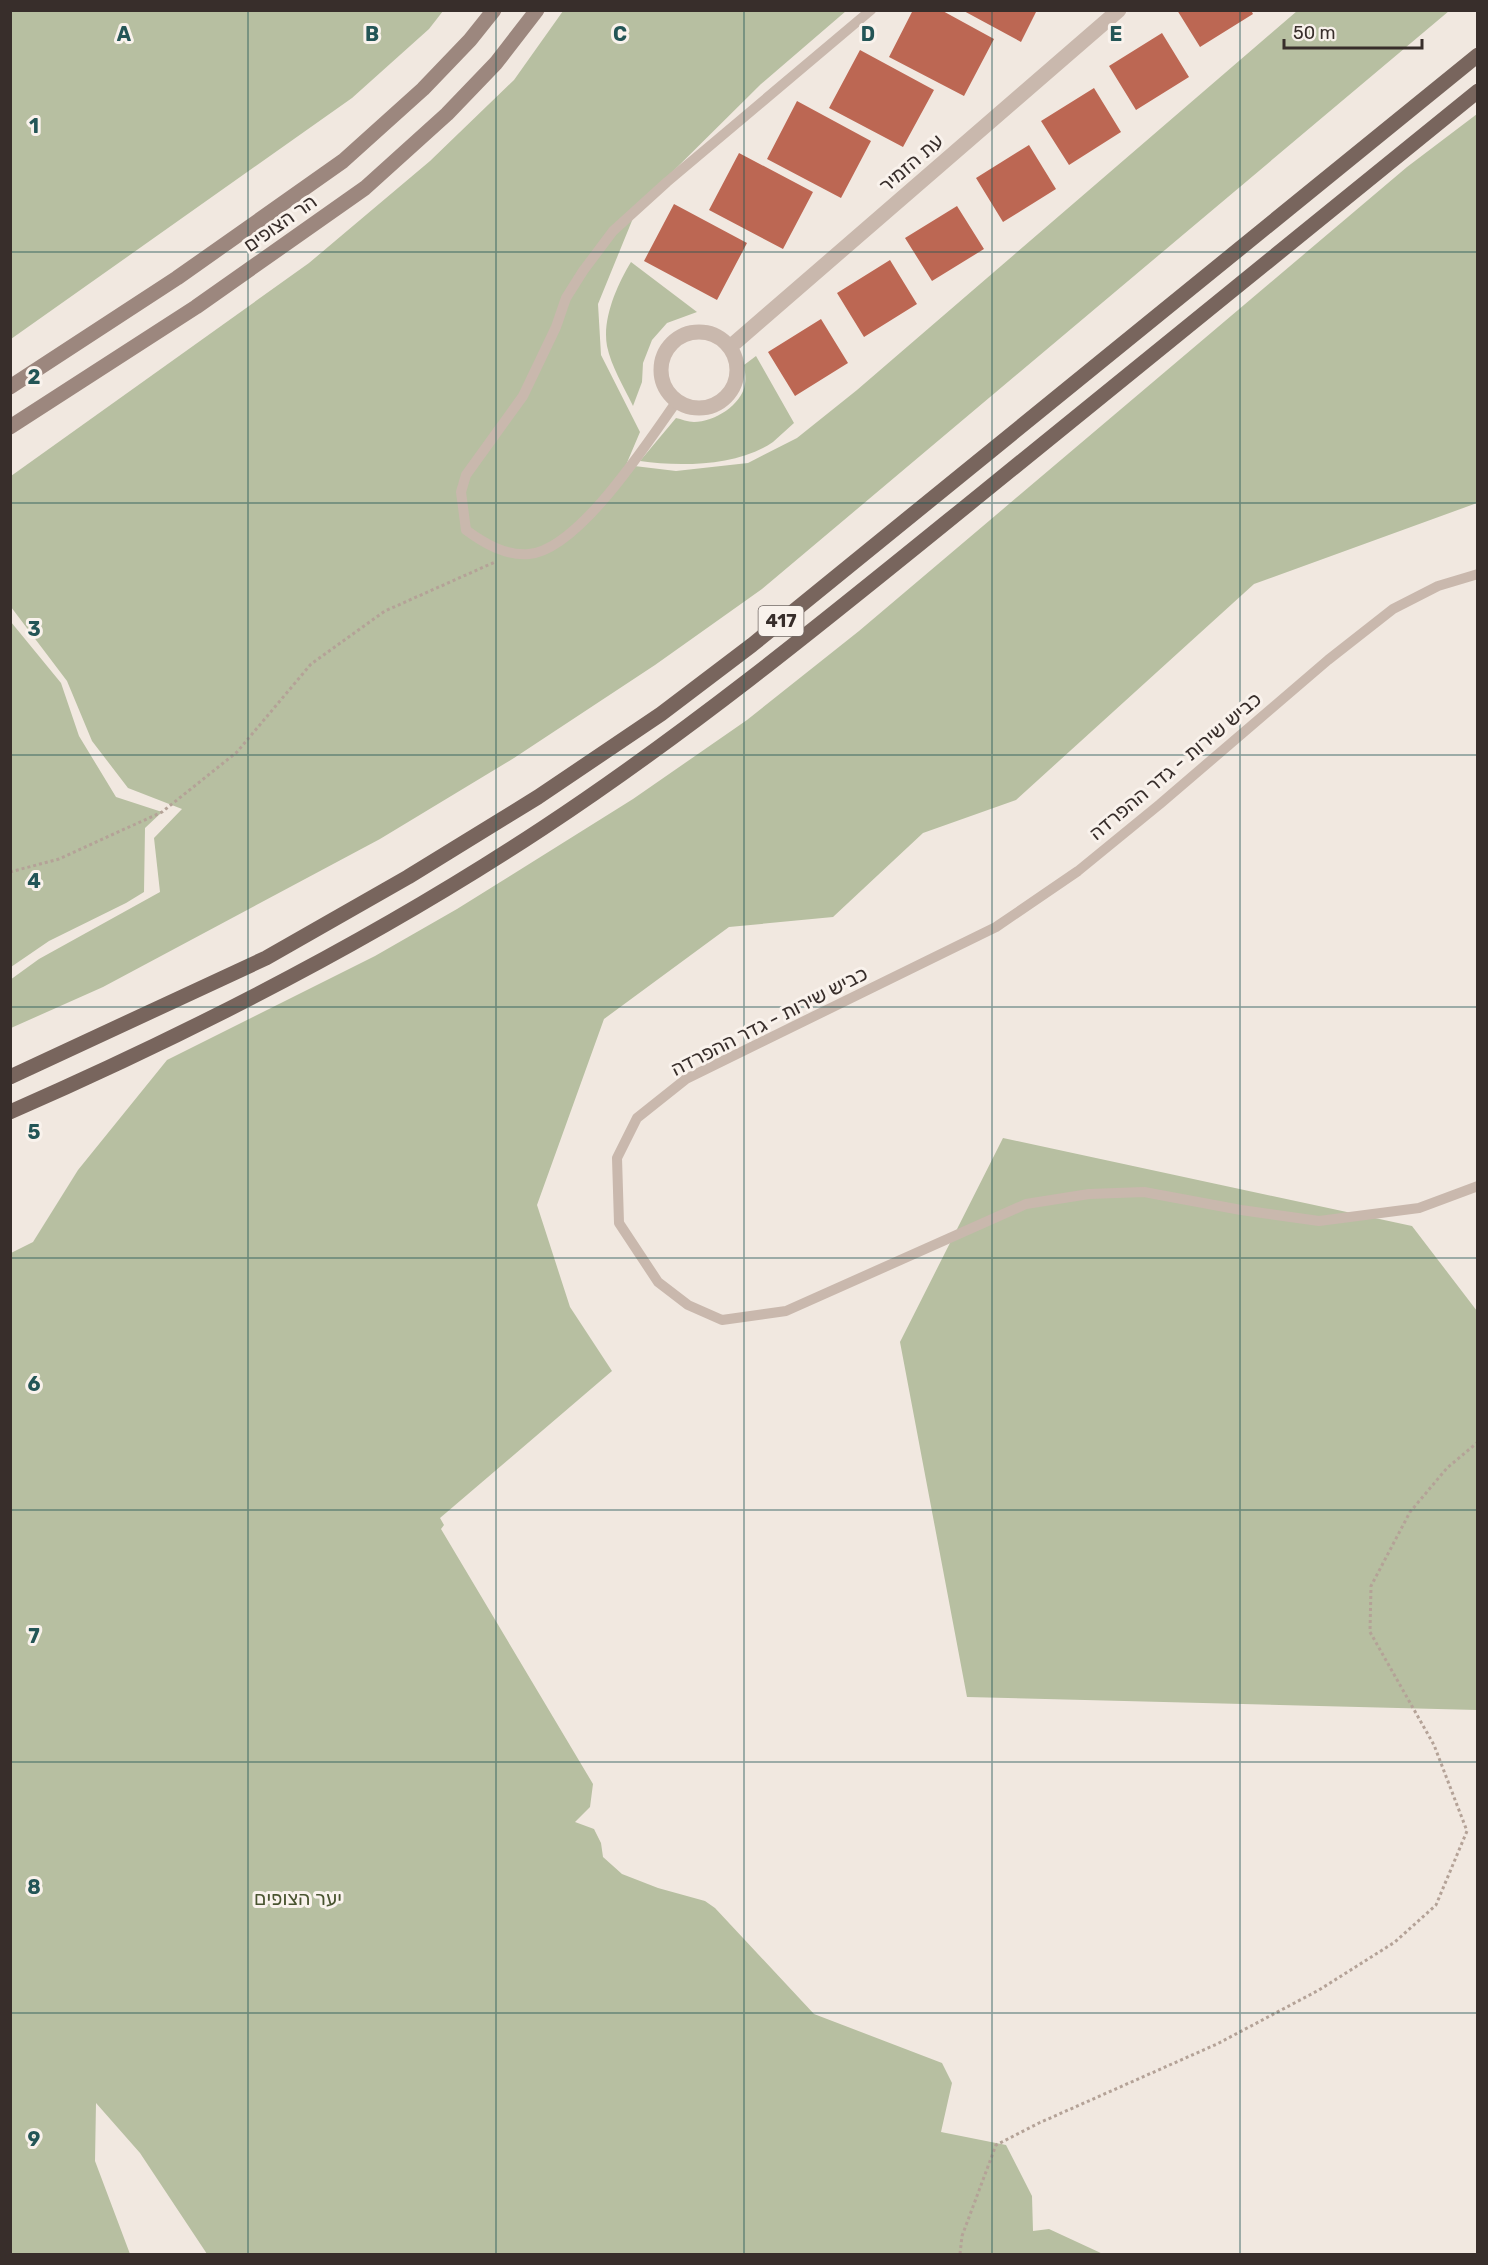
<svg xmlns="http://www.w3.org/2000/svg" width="1488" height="2265" viewBox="0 0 1488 2265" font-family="Rubik,'Noto Sans Hebrew',sans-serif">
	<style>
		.green { fill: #b7bfa1 }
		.building { fill: #bc6753 }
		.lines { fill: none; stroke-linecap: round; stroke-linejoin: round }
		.path { stroke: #b4a297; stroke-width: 3; stroke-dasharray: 3 3; stroke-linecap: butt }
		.service { stroke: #c9b8ad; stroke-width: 10 }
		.minor { stroke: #c9b8ad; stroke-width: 15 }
		.secondary { stroke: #9c877e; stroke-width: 15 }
		.primary { stroke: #78655d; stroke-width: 15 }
		.grid { fill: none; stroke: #235556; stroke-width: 1.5; stroke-opacity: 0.55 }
		.labels { text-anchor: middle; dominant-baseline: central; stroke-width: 6; stroke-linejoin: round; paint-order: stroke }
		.shield { fill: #f9f2ec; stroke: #726965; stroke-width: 1.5 }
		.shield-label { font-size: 18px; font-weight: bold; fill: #382e2b }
		.street-label { font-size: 20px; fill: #382e2b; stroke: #f9f2ec }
		.park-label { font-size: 20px; fill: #495430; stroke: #f9f2ec }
		.grid-label { font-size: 20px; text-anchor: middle; font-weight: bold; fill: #235556; stroke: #f9f2ec; stroke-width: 6; stroke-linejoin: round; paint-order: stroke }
	</style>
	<rect width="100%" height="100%" fill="#f1e8e0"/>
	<path class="green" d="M 11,10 L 443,10 L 443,11 L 429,29 L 352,98 L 11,339 Z
		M 563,11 L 846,11 L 761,84 L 638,206 L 598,304 L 601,355 L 640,432 L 626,465 L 676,471 L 748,463 L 797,438 L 857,390 L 1297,11 L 1449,11 L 762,589 L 655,665 L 514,758 L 380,839 L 103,987 L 11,1028 L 10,980 L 39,959 L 160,892 L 154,838 L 182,809 L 128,788 L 92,741 L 67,681 L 11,607 L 11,476 L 309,263 L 430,161 L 514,80 Z
		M 1477,114 L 1477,503 L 1254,584 L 1016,800 L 923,833 L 833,917 L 729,927 L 604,1019 L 537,1205 L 570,1307 L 612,1371 L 440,1518 L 444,1525 L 441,1529 L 593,1784 L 590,1807 L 575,1822 L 594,1829 L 601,1843 L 603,1857 L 622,1874 L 658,1888 L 705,1901 L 715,1908 L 814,2014 L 942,2063 L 952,2083 L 941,2132 L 1006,2145 L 1032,2196 L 1033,2231 L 1049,2229 L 1103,2254 L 207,2254 L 140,2153 L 96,2103 L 95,2161 L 130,2254 L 11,2254 L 11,1253 L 33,1242 L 78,1170 L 167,1060 L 375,956 L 457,909 L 633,799 L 747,720 L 859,631 L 1407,167 Z
		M 631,262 L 697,312 L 667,323 L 652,340 L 643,363 L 642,382 L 633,406 C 624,387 611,366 607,346 C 602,319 617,285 631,262 Z
		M 756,356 L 794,423 C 787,429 780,436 773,442 C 738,466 680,467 640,461 L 676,418 C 681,419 688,422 694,422 C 714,422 742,405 745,384 C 746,378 745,371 744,365 Z
		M 11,622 L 61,683 L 79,736 L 116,797 L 162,812 L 145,828 L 144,892 L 126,903 L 49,941 L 11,967 Z
		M 1003,1138 L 1412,1226 L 1477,1311 L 1477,1710 L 967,1697 L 900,1342 Z"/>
	<path class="building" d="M 913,10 L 941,10 L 994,39 L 964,96 L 889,57 Z
		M 962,10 L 1037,10 L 1021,42 Z
		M 1177,10 L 1251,10 L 1253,14 L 1200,47 Z
		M 1162,33 L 1189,77 L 1136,110 L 1109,66 Z
		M 860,50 L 934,90 L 903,147 L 829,108 Z
		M 1094,88 L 1121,132 L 1069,165 L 1041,121 Z
		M 797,101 L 871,141 L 841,198 L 767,159 Z
		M 1029,145 L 1056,189 L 1003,222 L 976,178 Z
		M 739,153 L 813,192 L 783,249 L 709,210 Z
		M 674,204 L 747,243 L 717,300 L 644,261 Z
		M 957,206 L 984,249 L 932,281 L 905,238 Z
		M 890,260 L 917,304 L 864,337 L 837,293 Z
		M 821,319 L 848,363 L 795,396 L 768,352 Z"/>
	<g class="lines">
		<path class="path" d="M 10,872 L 59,859 L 162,812 L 237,752 L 311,664 L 385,611 L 495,562
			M 960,2254 L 962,2236 L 996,2145 L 1039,2123 L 1217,2044 L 1319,1990 L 1395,1942 L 1436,1905 L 1467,1831 L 1434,1745 L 1370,1632 L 1371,1586 L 1410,1512 L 1447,1468 L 1478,1442"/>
		<path class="service" d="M 677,401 C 649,440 579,550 529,554 C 506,556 485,544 466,530 L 461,492 L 466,475 L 523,396 L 556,327 L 566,298 L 583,271 L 613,231 L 667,182 L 871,10
			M 1478,574 L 1438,586 L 1393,609 L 1328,660 L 1160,804 L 1078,871 L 996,927 L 686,1079 L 637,1118 L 617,1158 L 619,1223 L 658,1282 L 688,1305 L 722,1320 L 786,1311 L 1026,1204 L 1089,1194 L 1144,1192 L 1241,1210 L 1319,1221 L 1419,1208 L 1478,1186"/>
		<path class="minor" d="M661 370a38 38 0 1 1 76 0a38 38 0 1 1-76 0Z
			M 730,347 L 1119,10"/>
		<path class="secondary" d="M 10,387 L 177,278 L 343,161 L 423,89 L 470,40 L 494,10
			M 10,427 L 196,307 L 365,188 L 447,114 L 496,63 L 537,10"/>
		<path class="primary" d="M 10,1077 L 266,958 L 408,877 L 538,797 L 661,714 L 752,645 L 1478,55
			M 10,1112 C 195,1031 375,939 543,828 C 696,727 838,610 980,495 C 1146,360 1312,226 1478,91"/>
	</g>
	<path class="grid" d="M 248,10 L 248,2254M 496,10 L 496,2254M 744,10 L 744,2254M 992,10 L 992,2254M 1240,10 L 1240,2254M 10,252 L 1478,252M 10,503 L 1478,503M 10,755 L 1478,755M 10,1007 L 1478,1007M 10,1258 L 1478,1258M 10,1510 L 1478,1510M 10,1762 L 1478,1762M 10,2013 L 1478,2013"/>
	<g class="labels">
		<rect class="shield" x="758.5" y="606" width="45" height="30" rx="4.5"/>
		<g class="shield-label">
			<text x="781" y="621">417</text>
		</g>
		<g class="street-label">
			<text transform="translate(911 163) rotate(-41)">עת הזמיר</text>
			<text transform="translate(280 223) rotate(-35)">הר הצופים</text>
			<text transform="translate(1175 766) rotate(-40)">כביש שירות - גדר ההפרדה</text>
			<text transform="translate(769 1021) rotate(-27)">כביש שירות - גדר ההפרדה</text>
		</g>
		<g class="park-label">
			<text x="298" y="1898">יער הצופים</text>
		</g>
	</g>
	<g class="grid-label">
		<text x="124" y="41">A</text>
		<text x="372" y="41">B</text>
		<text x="620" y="41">C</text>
		<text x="868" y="41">D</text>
		<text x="1116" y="41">E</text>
		<text x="34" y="133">1</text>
		<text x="34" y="384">2</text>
		<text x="34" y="636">3</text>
		<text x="34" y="888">4</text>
		<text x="34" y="1139">5</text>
		<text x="34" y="1391">6</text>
		<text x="34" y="1643">7</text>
		<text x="34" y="1894">8</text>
		<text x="34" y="2146">9</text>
	</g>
	<rect width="1488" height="2265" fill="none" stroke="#382e2b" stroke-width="24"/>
	<path d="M1284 39v9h138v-9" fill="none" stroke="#382e2b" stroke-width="3"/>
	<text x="1293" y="39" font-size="18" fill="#382e2b" stroke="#f9f2ec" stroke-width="4.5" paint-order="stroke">50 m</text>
</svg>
